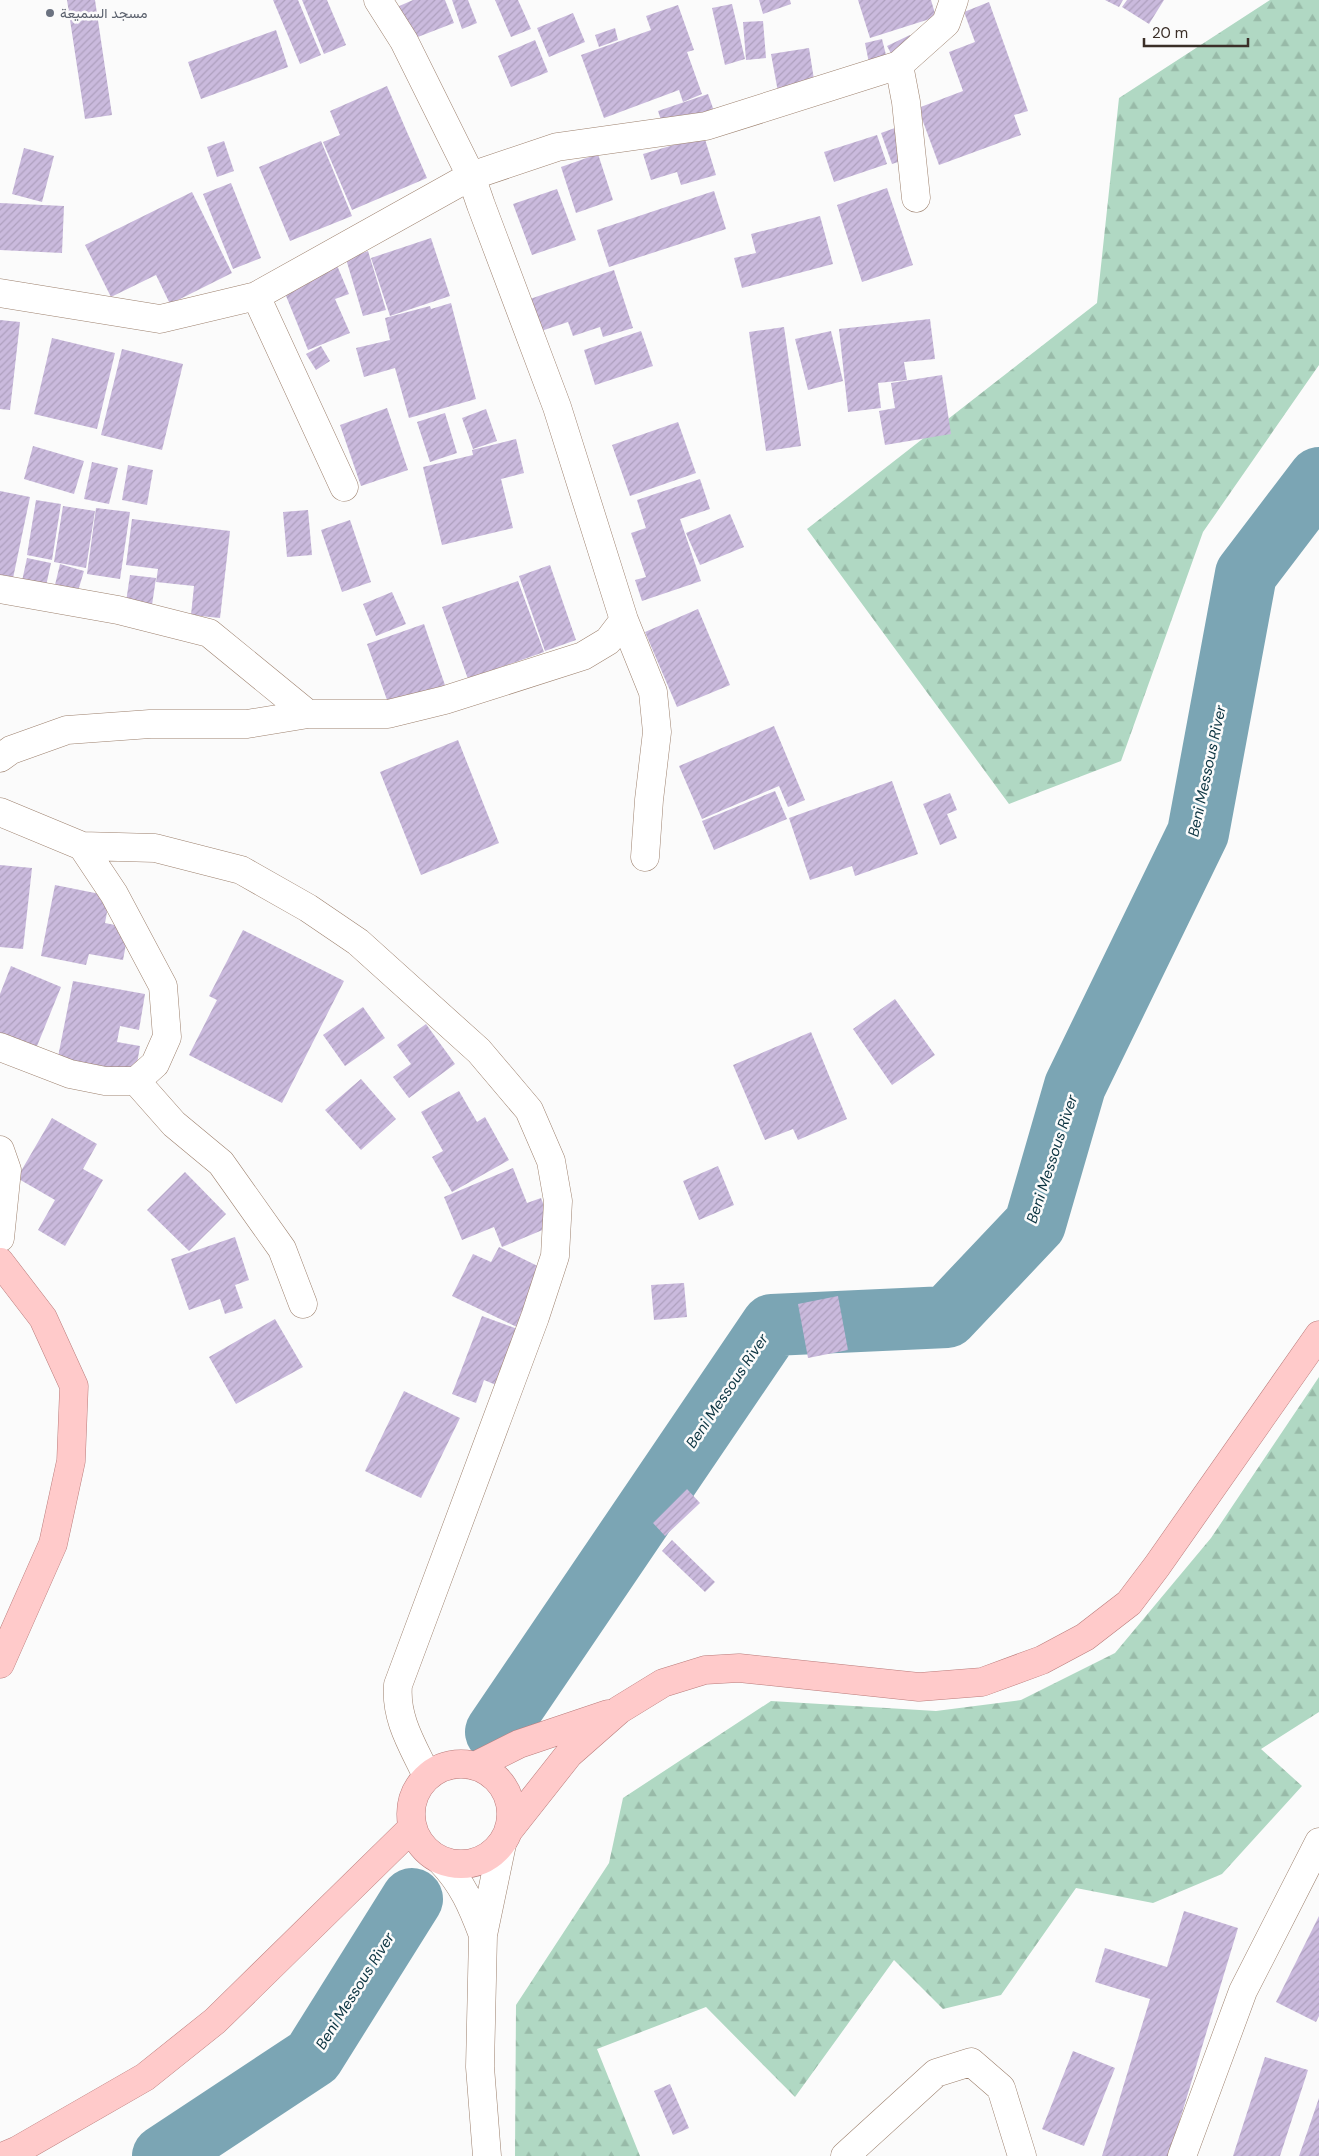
<svg xmlns="http://www.w3.org/2000/svg" width="1319" height="2156" viewBox="0 0 1319 2156" font-family="'DM Sans',Vazirmatn,sans-serif">
	<style>
		.forest { fill: url(#forest-firs) }
		.lines { fill: none; stroke-linecap: round; stroke-linejoin: round }
		.river { stroke: #7ba5b4; stroke-width: 62 }
		.building { fill: url(#building-hatch) }
		.minor-casing { stroke: #9d816e; stroke-width: 29 }
		.primary-casing { stroke: #ba7c7b; stroke-width: 29 }
		.minor { stroke: #fff; stroke-width: 28 }
		.primary { stroke: #ffcaca; stroke-width: 28 }
		.worship-dot { fill: #6b7280; stroke: #fbfbfb; stroke-width: 2 }
		.labels { text-anchor: middle; dominant-baseline: central; stroke-width: 5; stroke-linejoin: round; paint-order: stroke }
		.worship-label { font-size: 14px; fill: #5b616d; stroke: #fbfbfb; text-anchor: start }
		.water-label { font-size: 15px; font-style: italic; fill: #0a3340; stroke: #fbfbfb }
	</style>
	<defs>
		<pattern id="forest-firs" width="22" height="20" patternUnits="userSpaceOnUse" patternTransform="scale(1.25)"><rect width="22" height="20" fill="#b0d8c3"/><path d="M5 1l3.5 6h-7zM16 11l3.5 6h-7z" fill="#98baa8"/></pattern>
		<pattern id="building-hatch" width="6" height="6" patternUnits="userSpaceOnUse" patternTransform="scale(1.25)"><rect width="6" height="6" fill="#cabadd"/><path d="M-1 1l2-2M0 6l6-6M5 7l2-2" fill="none" stroke="#aea0be"/></pattern>
	</defs>
	<rect width="100%" height="100%" fill="#fbfbfb"/>
	<path class="forest" d="M 1270,0 L 1319,0 L 1319,365 L 1203,532 L 1121,761 L 1009,804 L 807,529 L 1097,303 L 1119,98 Z
		M 1319,1377 L 1319,1712 L 1261,1749 L 1302,1786 L 1222,1874 L 1153,1903 L 1076,1888 L 1001,1995 L 943,2009 L 894,1960 L 795,2097 L 706,2007 L 597,2049 L 640,2156 L 515,2156 L 516,2005 L 609,1863 L 623,1798 L 771,1701 L 936,1711 L 1021,1700 L 1115,1653 L 1211,1538 Z"/>
	<g class="lines">
		<path class="river" d="M 496,1732 L 772,1325 L 947,1317 L 1035,1224 L 1075,1086 L 1198,833 L 1246,574 L 1319,478
			M 163,2156 L 313,2057 L 412,1899"/>
	</g>
	<path class="building" d="M 67,0 L 95,0 L 112,115 L 85,119 Z
		M 273,0 L 298,0 L 321,55 L 300,64 Z
		M 302,0 L 327,0 L 346,45 L 324,54 Z
		M 413,0 L 445,0 L 454,23 L 410,40 L 397,7 Z
		M 452,0 L 468,0 L 477,23 L 462,29 Z
		M 495,0 L 518,0 L 531,29 L 511,37 Z
		M 759,0 L 790,0 L 791,4 L 763,14 Z
		M 858,0 L 931,0 L 936,17 L 870,38 Z
		M 1105,0 L 1123,0 L 1119,7 Z
		M 1127,0 L 1164,0 L 1149,24 L 1122,7 Z
		M 989,2 L 1028,111 L 1014,115 L 1021,135 L 939,165 L 918,108 L 963,91 L 949,52 L 975,42 L 964,12 Z
		M 732,4 L 745,59 L 725,65 L 712,8 Z
		M 678,5 L 694,50 L 687,52 L 702,94 L 683,102 L 679,90 L 604,118 L 581,55 L 651,30 L 646,16 Z
		M 573,13 L 585,42 L 549,57 L 537,28 Z
		M 763,21 L 766,58 L 746,60 L 743,22 Z
		M 615,28 L 618,40 L 599,47 L 595,35 Z
		M 276,30 L 288,67 L 201,99 L 188,62 Z
		M 910,35 L 917,47 L 894,59 L 887,46 Z
		M 882,39 L 887,59 L 869,63 L 865,43 Z
		M 535,40 L 548,72 L 511,87 L 498,56 Z
		M 809,48 L 815,86 L 778,92 L 771,54 Z
		M 387,86 L 427,178 L 352,210 L 323,142 L 340,135 L 330,111 Z
		M 708,94 L 714,111 L 664,129 L 658,111 Z
		M 906,124 L 916,156 L 892,164 L 881,133 Z
		M 877,135 L 887,164 L 834,182 L 824,152 Z
		M 704,136 L 716,175 L 681,185 L 677,172 L 651,180 L 643,154 Z
		M 224,141 L 234,171 L 217,177 L 207,147 Z
		M 321,141 L 352,216 L 290,241 L 259,167 Z
		M 24,148 L 54,156 L 42,202 L 12,194 Z
		M 598,154 L 613,200 L 576,213 L 561,167 Z
		M 231,183 L 261,258 L 233,269 L 203,194 Z
		M 887,188 L 913,265 L 862,282 L 837,205 Z
		M 557,189 L 576,240 L 532,255 L 513,204 Z
		M 714,191 L 726,229 L 609,267 L 597,230 Z
		M 192,192 L 232,273 L 170,304 L 156,275 L 111,297 L 85,245 Z
		M 0,203 L 64,206 L 62,253 L 0,250 Z
		M 820,216 L 833,264 L 742,288 L 734,258 L 756,253 L 751,234 Z
		M 431,238 L 450,296 L 390,316 L 371,258 Z
		M 368,251 L 386,310 L 363,316 L 346,259 Z
		M 336,263 L 349,294 L 335,299 L 350,333 L 308,350 L 282,286 Z
		M 614,270 L 633,328 L 603,337 L 600,327 L 573,336 L 568,322 L 541,331 L 530,299 Z
		M 451,303 L 476,399 L 409,418 L 395,368 L 364,377 L 356,348 L 390,340 L 385,318 L 430,306 L 431,309 Z
		M 930,319 L 935,359 L 904,362 L 907,380 L 878,383 L 881,408 L 848,412 L 839,329 Z
		M 0,320 L 20,322 L 10,410 L 0,409 Z
		M 784,327 L 801,446 L 766,451 L 749,332 Z
		M 641,331 L 653,366 L 595,385 L 584,350 Z
		M 831,331 L 843,381 L 808,390 L 795,339 Z
		M 52,338 L 115,353 L 97,429 L 34,414 Z
		M 321,346 L 330,361 L 316,370 L 306,354 Z
		M 122,349 L 183,364 L 162,450 L 101,435 Z
		M 942,375 L 951,434 L 885,445 L 879,411 L 895,408 L 891,383 Z
		M 387,408 L 408,470 L 361,486 L 340,425 Z
		M 486,409 L 497,441 L 473,449 L 462,418 Z
		M 445,413 L 457,453 L 430,462 L 417,422 Z
		M 678,422 L 696,473 L 630,496 L 612,445 Z
		M 516,439 L 524,473 L 501,479 L 513,528 L 442,545 L 423,467 L 473,455 L 472,450 Z
		M 33,446 L 84,461 L 74,494 L 24,479 Z
		M 92,462 L 118,468 L 109,504 L 84,499 Z
		M 128,465 L 153,470 L 147,505 L 122,500 Z
		M 700,479 L 710,509 L 680,519 L 701,581 L 642,601 L 635,580 L 646,577 L 631,533 L 646,528 L 637,500 Z
		M 0,491 L 30,497 L 12,583 L 0,581 Z
		M 36,500 L 61,504 L 52,560 L 27,555 Z
		M 63,506 L 95,511 L 86,568 L 54,562 Z
		M 96,508 L 130,512 L 120,579 L 87,574 Z
		M 308,510 L 312,555 L 287,557 L 283,512 Z
		M 730,514 L 744,547 L 700,565 L 686,533 Z
		M 132,519 L 230,531 L 220,618 L 191,615 L 194,586 L 156,582 L 158,569 L 126,565 Z
		M 350,520 L 371,582 L 342,592 L 321,530 Z
		M 27,558 L 51,563 L 46,586 L 22,581 Z
		M 60,564 L 84,571 L 78,591 L 55,585 Z
		M 550,565 L 576,640 L 545,651 L 519,576 Z
		M 130,575 L 156,578 L 152,605 L 126,602 Z
		M 518,581 L 544,652 L 468,679 L 442,607 Z
		M 392,592 L 406,624 L 376,636 L 363,604 Z
		M 698,609 L 730,685 L 677,707 L 645,632 Z
		M 424,624 L 447,691 L 391,711 L 367,644 Z
		M 774,726 L 805,800 L 788,807 L 779,786 L 702,819 L 679,766 Z
		M 458,740 L 499,843 L 421,875 L 380,772 Z
		M 892,781 L 918,854 L 855,876 L 852,866 L 810,880 L 789,818 Z
		M 775,791 L 787,819 L 714,850 L 702,821 Z
		M 950,793 L 957,810 L 947,814 L 957,838 L 940,845 L 923,804 Z
		M 0,865 L 32,868 L 23,949 L 0,947 Z
		M 55,885 L 110,896 L 105,923 L 129,928 L 123,960 L 89,954 L 86,965 L 41,956 Z
		M 243,930 L 344,981 L 282,1103 L 189,1055 L 217,1000 L 209,996 Z
		M 11,966 L 61,987 L 35,1051 L 0,1037 L 0,994 Z
		M 73,981 L 145,994 L 139,1030 L 120,1026 L 117,1042 L 140,1046 L 135,1076 L 57,1062 Z
		M 895,999 L 935,1055 L 892,1085 L 853,1029 Z
		M 363,1007 L 385,1038 L 345,1066 L 323,1035 Z
		M 426,1024 L 455,1064 L 409,1098 L 393,1077 L 411,1064 L 397,1045 Z
		M 811,1032 L 847,1119 L 798,1140 L 793,1129 L 765,1140 L 733,1065 Z
		M 361,1079 L 396,1119 L 361,1150 L 325,1110 Z
		M 459,1091 L 477,1122 L 485,1117 L 509,1160 L 452,1192 L 432,1157 L 443,1151 L 421,1112 Z
		M 52,1118 L 97,1144 L 83,1169 L 103,1180 L 65,1246 L 38,1230 L 55,1200 L 17,1178 Z
		M 718,1166 L 734,1205 L 699,1220 L 683,1181 Z
		M 513,1168 L 527,1203 L 541,1198 L 552,1226 L 502,1247 L 494,1227 L 462,1240 L 444,1197 Z
		M 185,1172 L 226,1214 L 189,1251 L 147,1210 Z
		M 235,1237 L 249,1280 L 235,1285 L 243,1308 L 225,1314 L 220,1299 L 189,1310 L 171,1259 Z
		M 499,1247 L 552,1273 L 523,1330 L 452,1296 L 473,1254 L 491,1262 Z
		M 684,1283 L 687,1317 L 654,1320 L 651,1285 Z
		M 838,1296 L 848,1350 L 808,1358 L 798,1304 Z
		M 482,1316 L 523,1331 L 501,1387 L 484,1380 L 476,1403 L 452,1394 Z
		M 275,1319 L 303,1367 L 236,1404 L 209,1357 Z
		M 404,1391 L 460,1418 L 421,1498 L 365,1471 Z
		M 687,1489 L 700,1503 L 665,1536 L 653,1523 Z
		M 672,1540 L 715,1582 L 705,1592 L 662,1551 Z
		M 1184,1911 L 1238,1928 L 1169,2156 L 1102,2156 L 1150,1999 L 1095,1982 L 1105,1948 L 1167,1967 Z
		M 1319,1916 L 1319,2016 L 1316,2022 L 1276,2002 Z
		M 1073,2051 L 1115,2068 L 1084,2146 L 1042,2129 Z
		M 1265,2057 L 1308,2070 L 1280,2156 L 1233,2156 Z
		M 670,2084 L 689,2128 L 673,2135 L 654,2091 Z
		M 1319,2098 L 1319,2156 L 1299,2156 Z"/>
	<g class="lines">
		<defs>
			<path id="minor" d="M 899,65 L 906,102 L 916,198
				M 0,293 L 160,319 L 256,296 L 471,176 L 557,147 L 706,126 L 899,65 L 946,23 L 954,0
				M 256,296 L 344,487
				M 0,589 L 118,610 L 209,633 L 308,714
				M 624,620 L 653,692 L 657,732 L 649,800 L 645,857
				M 0,758 L 11,750 L 67,730 L 150,724 L 247,724 L 308,714 L 388,714 L 445,700 L 583,656 L 608,641 L 624,620 L 557,407 L 481,205 L 471,176 L 404,41 L 378,0
				M 0,812 L 82,846 L 114,894 L 163,986 L 167,1037 L 155,1064 L 136,1081 L 105,1081 L 70,1074 L 0,1047
				M 82,846 L 155,848 L 241,870 L 308,908 L 358,942 L 479,1051 L 529,1110 L 551,1161 L 558,1201 L 555,1256 L 535,1317 L 398,1685 C 395,1719 413,1746 427,1776
				M 136,1081 L 174,1124 L 221,1163 L 282,1249 L 303,1304
				M 0,1150 L 7,1170 L 0,1238
				M 441,1861 C 463,1884 472,1906 483,1935
				M 487,2156 L 480,2067 L 483,1935 L 502,1844
				M 845,2156 L 936,2073 L 971,2062 L 1001,2088 L 1022,2156
				M 1182,2156 L 1243,1991 L 1319,1842"/>
			<path id="primary" d="M 0,1262 L 43,1318 L 74,1386 L 71,1461 L 53,1544 L 0,1664
				M411 1814a50 50 0 1 1 100 0a50 50 0 1 1-100 0Z
				M 475,1766 L 519,1744 L 608,1714
				M 509,1830 L 569,1754 L 619,1710 L 663,1683 L 705,1670 L 739,1668 L 919,1687 L 982,1682 L 1042,1660 L 1085,1637 L 1129,1603 L 1157,1566 L 1319,1335
				M 4,2156 L 18,2150 L 145,2077 L 215,2021 L 412,1828"/>
		</defs>
		<use href="#minor" class="minor-casing"/>
		<use href="#primary" class="primary-casing"/>
		<use href="#minor" class="minor"/>
		<use href="#primary" class="primary"/>
	</g>
	<circle class="worship-dot" cx="50" cy="13" r="5"/>
	<g class="labels">
		<g class="worship-label">
			<text x="60" y="13">مسجد السميعة</text>
		</g>
		<g class="water-label">
			<text transform="translate(1207 771) rotate(-78)">Beni Messous River</text>
			<text transform="translate(1052 1159) rotate(-72)">Beni Messous River</text>
			<text transform="translate(727 1391) rotate(-56)">Beni Messous River</text>
			<text transform="translate(355 1991) rotate(-58)">Beni Messous River</text>
		</g>
	</g>
	<path d="M1144 38v8h104v-8" fill="none" stroke="#3b2f28" stroke-width="2.5"/>
	<text x="1152" y="38" font-size="15" fill="#3b2f28" stroke="#fbfbfb" stroke-width="4" paint-order="stroke">20 m</text>
</svg>
